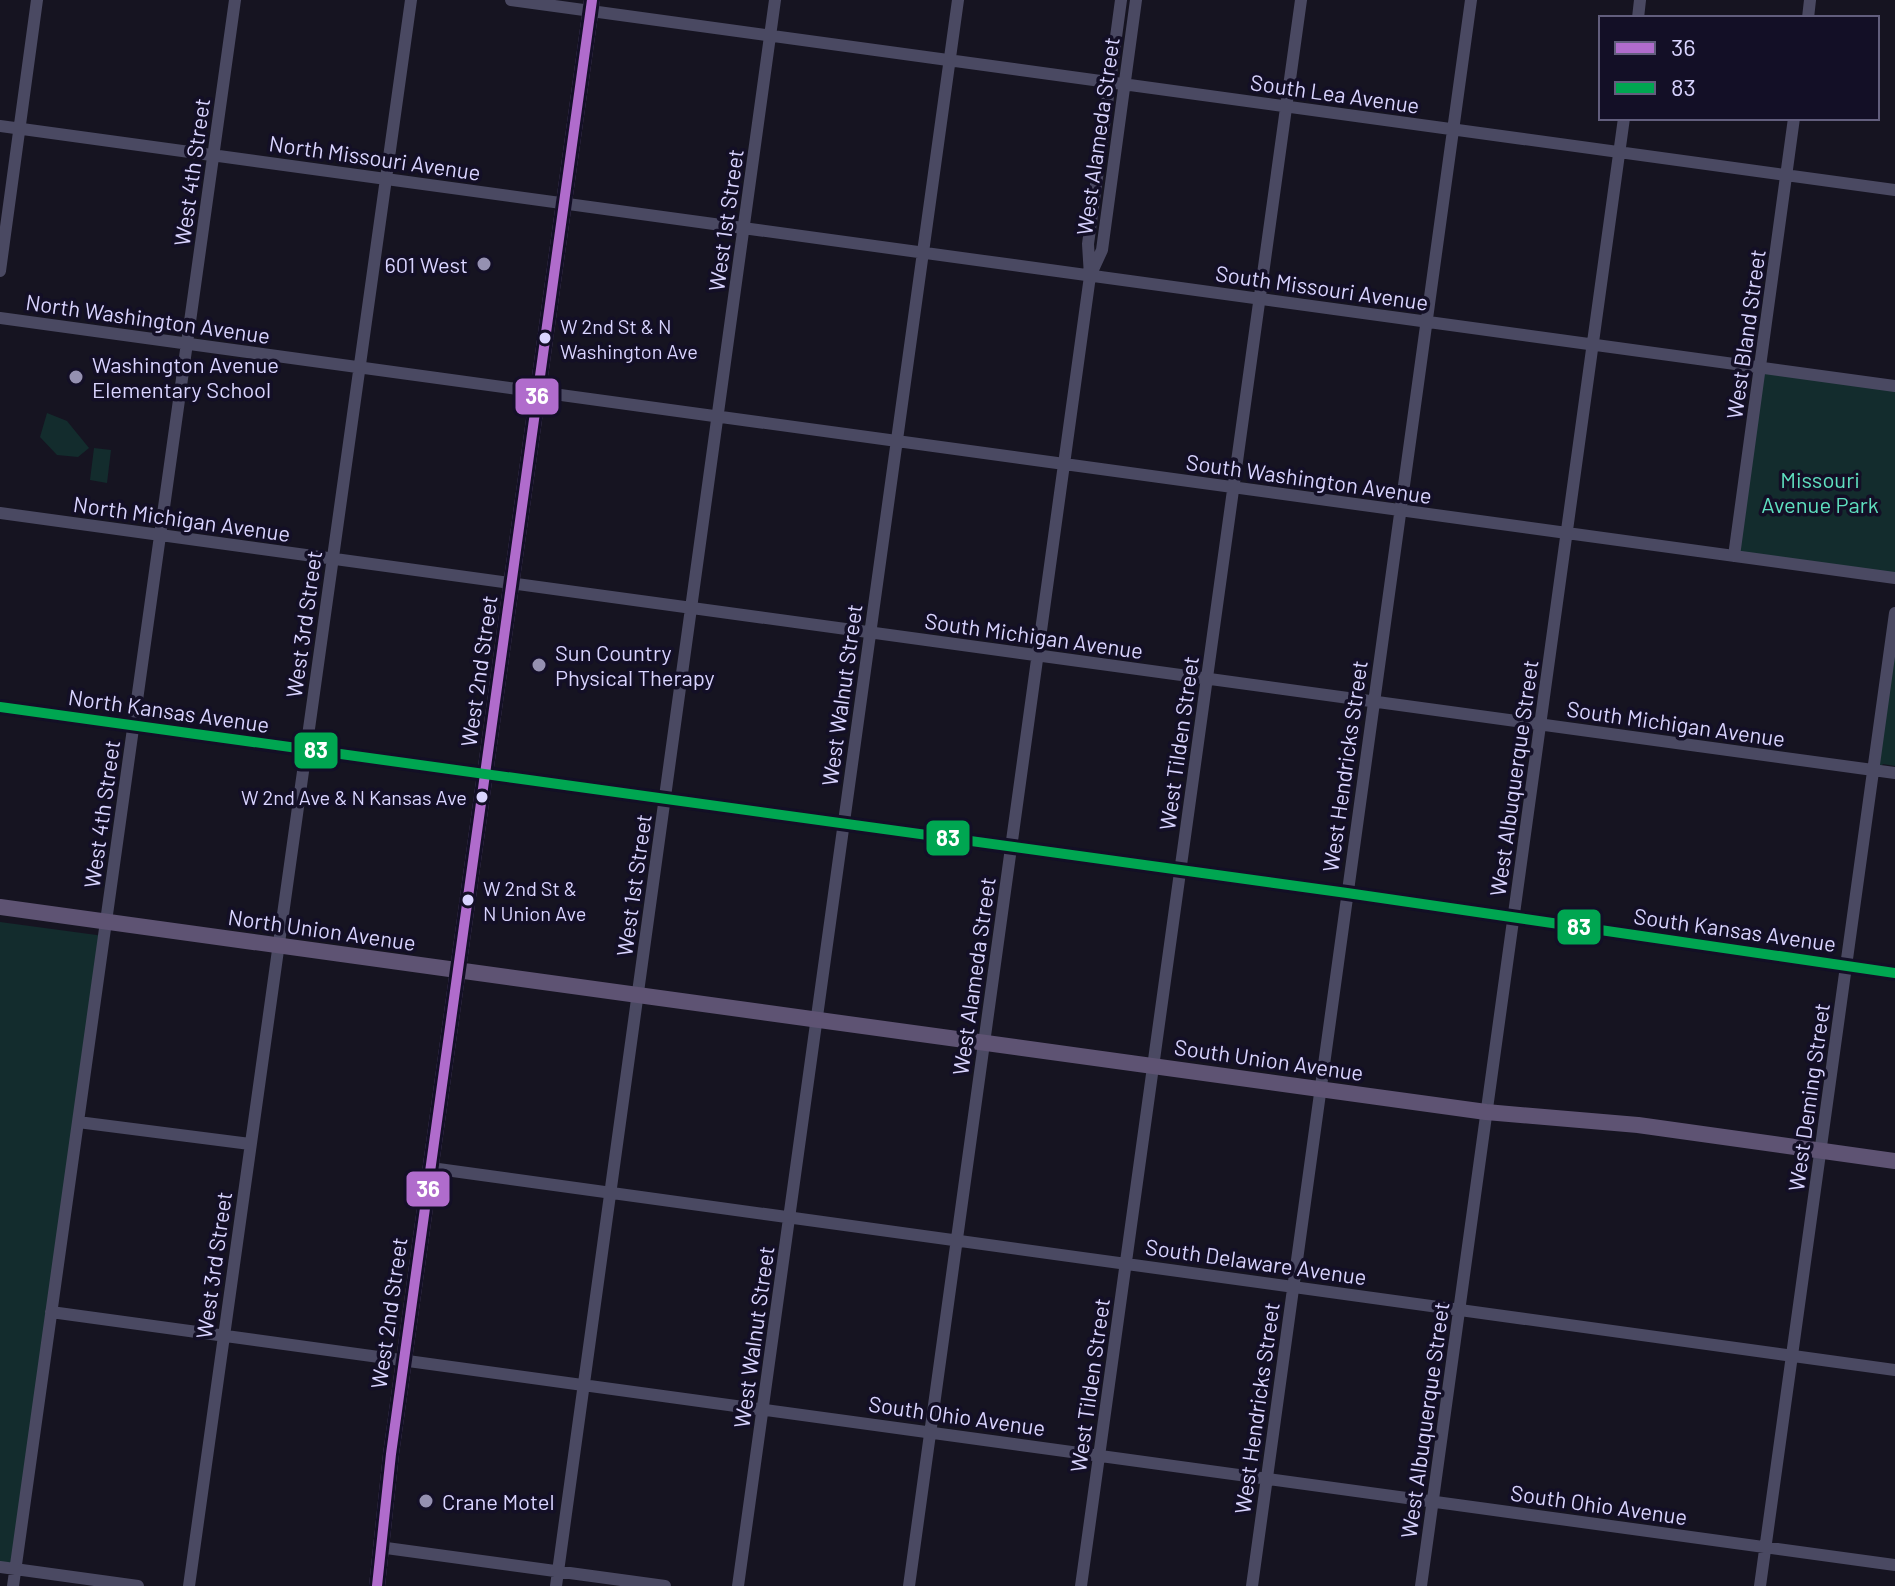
<svg xmlns="http://www.w3.org/2000/svg" width="1895" height="1586" viewBox="0 0 1895 1586" font-family="Barlow,sans-serif">
	<style>
		.green { fill: #132c2d }
		.lines { fill: none; stroke-linecap: round; stroke-linejoin: round }
		.minor { stroke: #4a4962; stroke-width: 12 }
		.major { stroke: #5e5373; stroke-width: 16 }
		.bus-1-casing { stroke: #130f26; stroke-width: 16 }
		.bus-2-casing { stroke: #130f26; stroke-width: 16 }
		.bus-1 { stroke: #b06ccc; stroke-width: 10 }
		.bus-2 { stroke: #00a651; stroke-width: 10 }
		.poi-dot { fill: #9591b1; stroke: #130f26; stroke-width: 3 }
		.bus-dot { fill: #d9d4ff; stroke: #130f26; stroke-width: 3 }
		.labels { text-anchor: middle; dominant-baseline: central; stroke-width: 7; stroke-linejoin: round; paint-order: stroke }
		.bus-label { font-size: 20px; fill: #d9d4ff; stroke: #130f26; text-anchor: start }
		.street-label { font-size: 22px; fill: #d9d4ff; stroke: #130f26 }
		.poi-label { font-size: 22px; fill: #d9d4ff; stroke: #130f26; text-anchor: start }
		.park-label { font-size: 22px; fill: #5fe0c0; stroke: #130f26 }
		.line-badge { stroke: #130f26; stroke-width: 3 }
		.badge-label { font-size: 22px; text-anchor: middle; font-weight: bold; fill: #fff }
	</style>
	<rect width="100%" height="100%" fill="#161421"/>
	<path class="green" d="M 1760,368 L 1895,386 L 1895,578 L 1734,556 Z
		M 47,413 L 67,421 L 89,448 L 78,457 L 57,455 L 40,437 Z
		M 94,448 L 111,450 L 107,483 L 90,480 Z
		M 1895,644 L 1895,766 L 1883,764 L 1877,771 Z
		M 0,922 L 104,936 L 15,1569 L 0,1567 Z"/>
	<g class="lines">
		<path class="minor" d="M 511,0 L 1895,190
			M 1638,18 L 1640,0
			M 1808,18 L 1810,0
			M 0,126 L 1895,386
			M 0,271 L 37,0
			M 1090,276 L 1102,250 L 1136,0
			M 0,318 L 1895,578
			M 0,513 L 1895,773
			M 1734,556 L 1794,118
			M 0,707 L 1347,893 L 1895,973
			M 78,1122 L 250,1144
			M 431,1168 L 1895,1370
			M 51,1312 L 1895,1565
			M 379,1547 L 665,1586
			M 0,1567 L 138,1586
			M 13,1586 L 235,0
			M 189,1586 L 411,0
			M 556,1586 L 775,0
			M 738,1586 L 958,0
			M 909,1586 L 1090,276 L 1088,244 L 1121,0
			M 1081,1586 L 1301,0
			M 1252,1586 L 1471,0
			M 1421,1586 L 1624,118
			M 1760,1586 L 1895,613"/>
		<path class="major" d="M 0,907 L 1486,1112 L 1638,1125 L 1895,1161
			M 377,1586 L 391,1454 L 592,0"/>
		<defs>
			<path id="bus-1" d="M 377,1586 L 391,1454 L 592,0"/>
			<path id="bus-2" d="M 0,707 L 1347,893 L 1895,973"/>
		</defs>
		<use href="#bus-1" class="bus-1-casing"/>
		<use href="#bus-2" class="bus-2-casing"/>
		<use href="#bus-1" class="bus-1"/>
		<use href="#bus-2" class="bus-2"/>
	</g>
	<g class="poi-dot">
		<circle cx="484" cy="264" r="8"/>
		<circle cx="76" cy="377" r="8"/>
		<circle cx="539" cy="665" r="8"/>
		<circle cx="426" cy="1501" r="8"/>
	</g>
	<g class="bus-dot">
		<circle cx="545" cy="338" r="7"/>
		<circle cx="482" cy="797" r="7"/>
		<circle cx="468" cy="900" r="7"/>
	</g>
	<g class="labels">
		<g class="bus-label">
			<text x="560" y="326">W 2nd St &amp; N<tspan x="560" dy="25">Washington Ave</tspan></text>
			<text x="467" y="797" text-anchor="end">W 2nd Ave &amp; N Kansas Ave</text>
			<text x="483" y="888">W 2nd St &amp;<tspan x="483" dy="25">N Union Ave</tspan></text>
		</g>
		<g class="street-label">
			<text transform="translate(1335 93) rotate(8)">South Lea Avenue</text>
			<text transform="translate(1097 136) rotate(-82)">West Alameda Street</text>
			<text transform="translate(375 157) rotate(8)">North Missouri Avenue</text>
			<text transform="translate(191 172) rotate(-82)">West 4th Street</text>
			<text transform="translate(725 220) rotate(-82)">West 1st Street</text>
			<text transform="translate(1322 287) rotate(8)">South Missouri Avenue</text>
			<text transform="translate(148 318) rotate(8)">North Washington Avenue</text>
			<text transform="translate(1745 334) rotate(-82)">West Bland Street</text>
			<text transform="translate(1309 478) rotate(8)">South Washington Avenue</text>
			<text transform="translate(182 518) rotate(8)">North Michigan Avenue</text>
			<text transform="translate(303 624) rotate(-82)">West 3rd Street</text>
			<text transform="translate(1034 635) rotate(8)">South Michigan Avenue</text>
			<text transform="translate(478 671) rotate(-82)">West 2nd Street</text>
			<text transform="translate(841 695) rotate(-82)">West Walnut Street</text>
			<text transform="translate(169 710) rotate(8)">North Kansas Avenue</text>
			<text transform="translate(1676 723) rotate(8)">South Michigan Avenue</text>
			<text transform="translate(1178 743) rotate(-82)">West Tilden Street</text>
			<text transform="translate(1344 766) rotate(-82)">West Hendricks Street</text>
			<text transform="translate(1513 778) rotate(-82)">West Albuquerque Street</text>
			<text transform="translate(101 814) rotate(-82)">West 4th Street</text>
			<text transform="translate(633 885) rotate(-82)">West 1st Street</text>
			<text transform="translate(322 929) rotate(8)">North Union Avenue</text>
			<text transform="translate(1735 929) rotate(8)">South Kansas Avenue</text>
			<text transform="translate(973 976) rotate(-82)">West Alameda Street</text>
			<text transform="translate(1269 1059) rotate(8)">South Union Avenue</text>
			<text transform="translate(1808 1097) rotate(-82)">West Deming Street</text>
			<text transform="translate(1256 1261) rotate(8)">South Delaware Avenue</text>
			<text transform="translate(213 1265) rotate(-82)">West 3rd Street</text>
			<text transform="translate(388 1313) rotate(-82)">West 2nd Street</text>
			<text transform="translate(753 1337) rotate(-82)">West Walnut Street</text>
			<text transform="translate(1089 1385) rotate(-82)">West Tilden Street</text>
			<text transform="translate(1256 1408) rotate(-82)">West Hendricks Street</text>
			<text transform="translate(957 1415) rotate(8)">South Ohio Avenue</text>
			<text transform="translate(1424 1420) rotate(-82)">West Albuquerque Street</text>
			<text transform="translate(1599 1504) rotate(8)">South Ohio Avenue</text>
		</g>
		<g class="poi-label">
			<text x="468" y="264" text-anchor="end">601 West</text>
			<text x="92" y="364">Washington Avenue<tspan x="92" dy="25">Elementary School</tspan></text>
			<text x="555" y="652">Sun Country<tspan x="555" dy="25">Physical Therapy</tspan></text>
			<text x="442" y="1501">Crane Motel</text>
		</g>
		<g class="park-label">
			<text x="1820" y="479">Missouri<tspan x="1820" dy="25">Avenue Park</tspan></text>
		</g>
	</g>
	<g class="line-badge">
		<rect x="514" y="377" width="46" height="39" rx="8" fill="#b06ccc"/>
		<rect x="293" y="731" width="46" height="39" rx="8" fill="#00a651"/>
		<rect x="925" y="819" width="46" height="38" rx="8" fill="#00a651"/>
		<rect x="1556" y="908" width="46" height="38" rx="8" fill="#00a651"/>
		<rect x="405" y="1170" width="46" height="38" rx="8" fill="#b06ccc"/>
	</g>
	<g class="badge-label">
		<text x="537" y="404">36</text>
		<text x="316" y="758">83</text>
		<text x="948" y="846">83</text>
		<text x="1579" y="935">83</text>
		<text x="428" y="1197">36</text>
	</g>
	<rect x="1599" y="16" width="280" height="104" fill="#130f26" stroke="#625e7d" stroke-width="2"/>
	<rect x="1615" y="42" width="40" height="12" fill="#b06ccc" stroke="#625e7d" stroke-width="2"/>
	<text x="1671" y="56" font-size="24" fill="#d9d4ff">36</text>
	<rect x="1615" y="82" width="40" height="12" fill="#00a651" stroke="#625e7d" stroke-width="2"/>
	<text x="1671" y="96" font-size="24" fill="#d9d4ff">83</text>
</svg>
